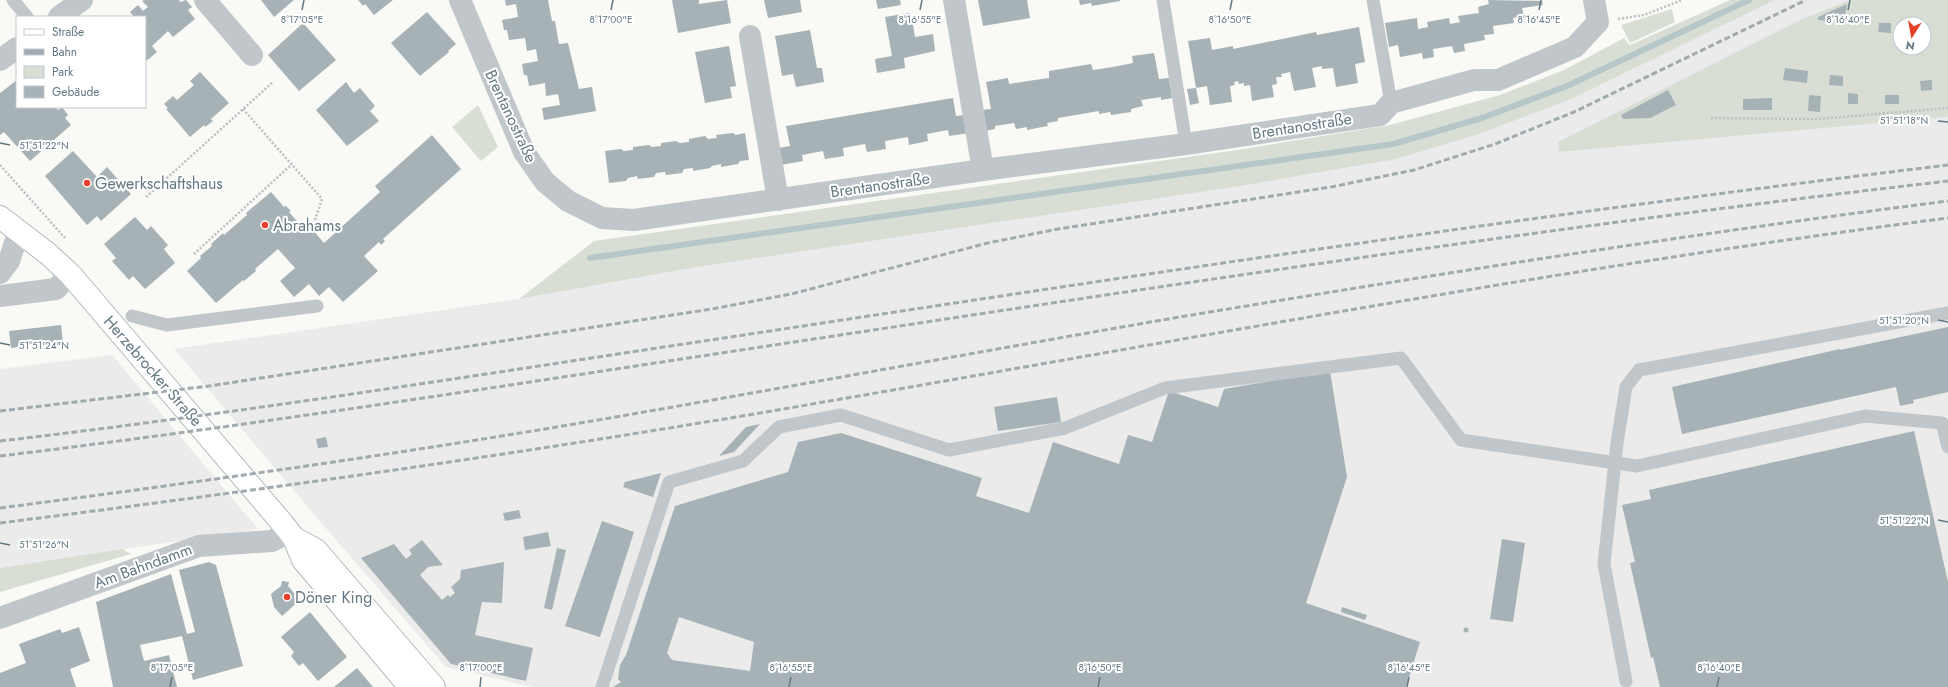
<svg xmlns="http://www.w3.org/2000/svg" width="1948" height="687" viewBox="0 0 1948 687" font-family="Jost,sans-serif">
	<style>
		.built { fill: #eaebea }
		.green { fill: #d9ded5; fill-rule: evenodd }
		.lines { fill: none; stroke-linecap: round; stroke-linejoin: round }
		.stream { stroke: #b7c7c9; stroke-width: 6 }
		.building { fill: #a6b2b6; fill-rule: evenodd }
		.secondary-casing { stroke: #b2babe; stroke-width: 24 }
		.path { stroke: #babfc1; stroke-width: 2.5; stroke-dasharray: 2 2; stroke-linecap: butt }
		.service { stroke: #c0c6c9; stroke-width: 13 }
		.minor { stroke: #c0c6c9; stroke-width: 22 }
		.secondary { stroke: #fff; stroke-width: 22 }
		.rail { stroke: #a1aaaf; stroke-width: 3; stroke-dasharray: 6 3; stroke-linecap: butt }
		.ticks { fill: none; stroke: #637882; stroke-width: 1.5 }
		.poi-dot { fill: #e64229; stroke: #fff; stroke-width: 1.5 }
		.labels { text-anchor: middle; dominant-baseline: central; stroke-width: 4; stroke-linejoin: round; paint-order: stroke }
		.street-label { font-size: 16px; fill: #637882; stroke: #fff }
		.poi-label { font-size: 16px; fill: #637882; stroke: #fff; text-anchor: start }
		.ticks-label { font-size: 10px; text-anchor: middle; fill: #637882; stroke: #fff; stroke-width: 4; stroke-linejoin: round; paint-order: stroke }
	</style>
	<rect width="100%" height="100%" fill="#f9f9f6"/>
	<path class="built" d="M 1775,0 L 1850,0 L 1802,19 L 1559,142 L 1559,152 L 1948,117 L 1948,687 L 538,687 L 527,686 L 446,667 L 318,519 L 174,349 L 519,299 L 697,267 L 1482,133 L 1571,99 Z
		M 112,355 L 258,529 L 0,568 L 0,369 Z"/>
	<path class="green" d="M 1730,0 L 1775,0 L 1571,99 L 1482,133 L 1396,159 L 1240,186 L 697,267 L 519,299 L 594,241 L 1237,150 L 1390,125 L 1500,95 L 1564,70 L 1624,38 L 1630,45 Z
		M 1850,0 L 1948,0 L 1948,117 L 1559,152 L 1558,142 L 1802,19 ZM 1900,24 L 1924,24 L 1924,48 L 1900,48 Z
		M 1672,9 L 1675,22 L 1630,43 L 1621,25 Z
		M 478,105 L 498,147 L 481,161 L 452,127 Z
		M 122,549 L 131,554 L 0,592 L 0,568 Z"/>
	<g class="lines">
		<path class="stream" d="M 590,258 L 1393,144 L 1482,118 L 1567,86 L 1749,0"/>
	</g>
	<path class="building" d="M 144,0 L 179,0 L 180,2 L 186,0 L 192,7 L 188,10 L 195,19 L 173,37 L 168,31 L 152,46 L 157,52 L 145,62 L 145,17 L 134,17 L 130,12 L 138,5 L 143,11 L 148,7 L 142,1 Z
		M 261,0 L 294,0 L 274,17 Z
		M 358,0 L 393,0 L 374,15 L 365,4 L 363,6 Z
		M 505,0 L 548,0 L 552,21 L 555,21 L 559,44 L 568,43 L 579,89 L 592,87 L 596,111 L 544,120 L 542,108 L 560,105 L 558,94 L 546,96 L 545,83 L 529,86 L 527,75 L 524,75 L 522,64 L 538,61 L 536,49 L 527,51 L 525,38 L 509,40 L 507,30 L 504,30 L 502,20 L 518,17 L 516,4 L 506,6 Z
		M 672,0 L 699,0 L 699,4 L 727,0 L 731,23 L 678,33 Z
		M 764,0 L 800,0 L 802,12 L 768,18 Z
		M 876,0 L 900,0 L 901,5 L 878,9 Z
		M 978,0 L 1027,0 L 1030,18 L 983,26 Z
		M 1079,0 L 1120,0 L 1120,1 L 1092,6 L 1091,3 L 1080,5 Z
		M 1488,0 L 1546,1 L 1542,1 L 1543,5 L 1522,8 L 1524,16 L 1513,18 L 1514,23 L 1493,26 L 1494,34 L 1484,35 L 1485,40 L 1464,44 L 1465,51 L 1454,53 L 1452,46 L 1433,49 L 1434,57 L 1423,59 L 1422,53 L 1400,57 L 1398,45 L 1389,47 L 1385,23 L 1417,18 L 1418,29 L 1428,27 L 1427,22 L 1449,18 L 1450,24 L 1460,22 L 1458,16 L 1479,13 L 1478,7 L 1489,4 Z
		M 1847,4 L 1845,15 L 1833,18 L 1829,21 L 1818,20 L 1818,17 Z
		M 427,12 L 456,44 L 448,51 L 449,52 L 420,76 L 391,43 Z
		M 908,13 L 911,14 L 915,37 L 933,34 L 935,51 L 904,58 L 905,68 L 877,73 L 875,59 L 892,56 L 885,17 Z
		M 303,23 L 336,60 L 299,91 L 268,55 Z
		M 1879,23 L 1891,23 L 1891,33 L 1878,32 Z
		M 1359,27 L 1365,62 L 1355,64 L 1358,83 L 1336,87 L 1333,68 L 1322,69 L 1322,66 L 1312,68 L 1316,87 L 1294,91 L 1290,72 L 1281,74 L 1282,77 L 1276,77 L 1277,84 L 1272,85 L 1274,97 L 1252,101 L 1250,85 L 1244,86 L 1244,83 L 1239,84 L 1238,81 L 1234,82 L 1235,85 L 1230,86 L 1232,102 L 1210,105 L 1207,86 L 1196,88 L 1188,41 L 1210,38 L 1212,50 L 1233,46 L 1233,49 L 1316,32 L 1317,35 Z
		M 810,30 L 817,68 L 822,68 L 824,82 L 796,87 L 793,74 L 782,76 L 775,36 Z
		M 729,46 L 736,86 L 730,87 L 732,98 L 705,103 L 695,52 Z
		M 1154,53 L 1159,79 L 1169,78 L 1172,98 L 1161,100 L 1161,97 L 1141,100 L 1143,106 L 1131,109 L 1131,112 L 1111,115 L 1110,112 L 1099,114 L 1099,111 L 1058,118 L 1058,121 L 1047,123 L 1048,126 L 1037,128 L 1027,130 L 1027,127 L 1016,129 L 1014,123 L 995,126 L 995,129 L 985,131 L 981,110 L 991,109 L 986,82 L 1008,78 L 1009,84 L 1028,81 L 1049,78 L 1049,71 L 1091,64 L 1093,70 L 1113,67 L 1133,63 L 1132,56 Z
		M 1785,68 L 1808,71 L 1807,83 L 1783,80 Z
		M 200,72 L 229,103 L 211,119 L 213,121 L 205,127 L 204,125 L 190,137 L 166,109 L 168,108 L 164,104 L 173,96 L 177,100 L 194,85 L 190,81 Z
		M 1830,75 L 1843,76 L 1843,86 L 1829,85 Z
		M 17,80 L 17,107 L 55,107 L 58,110 L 62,107 L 68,115 L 65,118 L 71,125 L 30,161 L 4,132 L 0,135 L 0,93 Z
		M 1932,80 L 1932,90 L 1921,91 L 1920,81 Z
		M 346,82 L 354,93 L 360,88 L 375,106 L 370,111 L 379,121 L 347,146 L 316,110 Z
		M 1196,88 L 1199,103 L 1190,105 L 1187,89 Z
		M 1668,90 L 1676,105 L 1650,118 L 1623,119 L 1621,115 Z
		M 1848,93 L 1858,94 L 1858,104 L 1848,104 Z
		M 1809,95 L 1821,96 L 1820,112 L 1808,111 Z
		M 1885,95 L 1899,95 L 1899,104 L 1885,104 Z
		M 953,98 L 956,116 L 966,115 L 969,133 L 949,136 L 948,130 L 927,134 L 928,141 L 909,145 L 908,137 L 885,141 L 886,149 L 867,152 L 865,144 L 843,148 L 844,156 L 825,159 L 823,151 L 802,155 L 803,161 L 781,165 L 778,148 L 790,146 L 786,126 Z
		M 1772,98 L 1772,110 L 1743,110 L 1743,99 Z
		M 733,133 L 736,135 L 745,133 L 749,160 L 740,161 L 738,164 L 721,167 L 721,164 L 712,166 L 710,168 L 693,171 L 693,168 L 684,169 L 682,173 L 666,175 L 665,172 L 656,173 L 654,177 L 638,179 L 637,176 L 628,178 L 626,181 L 609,183 L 605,151 L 621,149 L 624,151 L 633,150 L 633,147 L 649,145 L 652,147 L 661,146 L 661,143 L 676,141 L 680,143 L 689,142 L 689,139 L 705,136 L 708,139 L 717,138 L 716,135 Z
		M 432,135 L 461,169 L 383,239 L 385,241 L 381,245 L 379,242 L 364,256 L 378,271 L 343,302 L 329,287 L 319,296 L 309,284 L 294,297 L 280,281 L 295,268 L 278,249 L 255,269 L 256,271 L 244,281 L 243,280 L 216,303 L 187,271 L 201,258 L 200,256 L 212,246 L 211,244 L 223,233 L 224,235 L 247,215 L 246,213 L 271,192 L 284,207 L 286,206 L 291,211 L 289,212 L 301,226 L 306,222 L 324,243 L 380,192 L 375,186 Z
		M 73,151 L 97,177 L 107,167 L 131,194 L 101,221 L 97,216 L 87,225 L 45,176 Z
		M 135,217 L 147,230 L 151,226 L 168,245 L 164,249 L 175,263 L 145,289 L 133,276 L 129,280 L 112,261 L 116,258 L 104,244 Z
		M 61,325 L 63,342 L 11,348 L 9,331 Z
		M 1948,327 L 1948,392 L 1913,400 L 1914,403 L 1900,406 L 1896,387 L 1682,434 L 1672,387 L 1840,349 L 1840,350 Z
		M 1330,371 L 1347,477 L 1306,603 L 1420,642 L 1406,687 L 613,687 L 621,682 L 618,679 L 620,665 L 626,655 L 675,506 L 788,472 L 798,442 L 841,433 L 982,478 L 976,496 L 1029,513 L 1053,442 L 1119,464 L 1128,435 L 1152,442 L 1169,391 L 1218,407 L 1224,389 ZM 679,617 L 754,642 L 750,671 L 672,660 L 667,653 Z
		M 1057,397 L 1061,422 L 998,431 L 994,407 Z
		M 760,424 L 734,452 L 719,456 L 746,427 Z
		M 1914,431 L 1948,582 L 1948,687 L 1660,687 L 1653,657 L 1651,658 L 1630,563 L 1635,562 L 1622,505 L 1651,499 L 1649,490 Z
		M 326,437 L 328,447 L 318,448 L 316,439 Z
		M 661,473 L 653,497 L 623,487 L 625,482 Z
		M 519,510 L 521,518 L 505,521 L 503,513 Z
		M 602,521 L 634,532 L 600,637 L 565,626 Z
		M 548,532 L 551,546 L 525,550 L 523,537 Z
		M 1502,539 L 1525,543 L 1513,622 L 1490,619 Z
		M 422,540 L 443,565 L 428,567 L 420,575 L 442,600 L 448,595 L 450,597 L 455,593 L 451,587 L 460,579 L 461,570 L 504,562 L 502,603 L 482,602 L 475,635 L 533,648 L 526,681 L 451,664 L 361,558 L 394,544 L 406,559 L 412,554 L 409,550 Z
		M 557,548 L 566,550 L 552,610 L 544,608 Z
		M 209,562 L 216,565 L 243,666 L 193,680 L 182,636 L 140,645 L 144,661 L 169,655 L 177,687 L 113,687 L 96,602 L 171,574 L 187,634 L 195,632 L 179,570 Z
		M 282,581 L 289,582 L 288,586 L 300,600 L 282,616 L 274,607 L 271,594 L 281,586 Z
		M 1342,607 L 1367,615 L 1365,620 L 1341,612 Z
		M 310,612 L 347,657 L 318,681 L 303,663 L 299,666 L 291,656 L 294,652 L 281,637 Z
		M 79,627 L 90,661 L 70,669 L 76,687 L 0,687 L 0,673 L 26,663 L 19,644 L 60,629 L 62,633 Z
		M1463.5 630a2.5 2.5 0 1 1 5 0a2.5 2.5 0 1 1-5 0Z
		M 357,668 L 373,687 L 334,687 Z"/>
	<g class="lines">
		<defs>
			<path id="secondary" d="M 0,217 L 47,253 L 70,274 L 283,524 L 294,538 L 303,560 L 410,687
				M 294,538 L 316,550 L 434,687"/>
		</defs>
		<use href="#secondary" class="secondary-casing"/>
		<path class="path" d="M 1618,19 L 1644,15 L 1682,0
			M 243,109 L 322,199 L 314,223
			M 1711,118 L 1817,119 L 1948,108
			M 0,165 L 65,238
			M 146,197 L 273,82
			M 194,254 L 292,164"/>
		<path class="service" d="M 13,0 L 27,17
			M 1163,0 L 1186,144
			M 1373,0 L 1391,103
			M 132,316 L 167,325 L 317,306
			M 1626,681 L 1604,564 L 1617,443 L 1626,387 L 1639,370 L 1948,313
			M 602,687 L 669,482 L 743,461 L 779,427 L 841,415 L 949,450 L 1065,428 L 1165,388 L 1401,358 L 1461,440 L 1637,466 L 1865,416 L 1942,423 L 1948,447"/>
		<path class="minor" d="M 205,0 L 252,55
			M 460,0 L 524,152 L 545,182 L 568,201 L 602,218 L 634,220 L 983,170 L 1186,144 L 1380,115 L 1391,103 L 1474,80 L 1498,80 L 1575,47 L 1598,22 L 1594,0
			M 954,0 L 983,170
			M 59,17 L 82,0
			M 750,36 L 778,200
			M 0,60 L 17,48
			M 0,273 L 9,261 L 19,231
			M 0,296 L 56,289 L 70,274
			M 0,618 L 199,546 L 272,541 L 289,532"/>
		<use href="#secondary" class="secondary"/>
		<path class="rail" d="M 0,411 L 209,386 L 712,309 L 791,294 L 988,243 L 1058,229 L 1331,187 L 1414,170 L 1495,144 L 1574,112 L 1806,0
			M 0,441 C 242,413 483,374 724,338 C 1132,276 1539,214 1948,165
			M 0,456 C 232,428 464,392 695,357 C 1112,294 1529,229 1948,181
			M 0,508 C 200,482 399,454 598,420 C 790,387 982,351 1174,318 C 1431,275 1689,234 1948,201
			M 0,523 C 246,492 491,458 736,417 C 1139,349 1542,270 1948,218"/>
	</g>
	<path class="ticks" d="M 302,10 L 304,0M 611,10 L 613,0M 920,10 L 922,0M 1230,10 L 1232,0M 1539,10 L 1541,0M 1848,10 L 1850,0M 1938,121 L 1948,122M 0,143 L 10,145M 1938,320 L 1948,322M 0,343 L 10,345M 1938,520 L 1948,522M 0,543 L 10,545M 170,687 L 172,677M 480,687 L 481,677M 789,687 L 791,677M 1098,687 L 1100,677M 1407,687 L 1409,677M 1717,687 L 1719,677"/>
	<g class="poi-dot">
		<circle cx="87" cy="183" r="4"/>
		<circle cx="265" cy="225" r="4"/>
		<circle cx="287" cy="597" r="4"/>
	</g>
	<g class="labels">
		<g class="street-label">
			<text transform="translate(511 116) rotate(65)">Brentanostraße</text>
			<text transform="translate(1302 126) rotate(-9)">Brentanostraße</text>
			<text transform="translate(880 185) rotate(-8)">Brentanostraße</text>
			<text transform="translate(153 371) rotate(49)">Herzebrocker Straße</text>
			<text transform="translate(143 566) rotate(-20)">Am Bahndamm</text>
		</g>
		<g class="poi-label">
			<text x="95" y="183">Gewerkschaftshaus</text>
			<text x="273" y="225">Abrahams</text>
			<text x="295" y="597">Döner King</text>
		</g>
	</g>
	<g class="ticks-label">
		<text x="302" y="23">8°17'05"E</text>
		<text x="611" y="23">8°17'00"E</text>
		<text x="920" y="23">8°16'55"E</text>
		<text x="1230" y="23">8°16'50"E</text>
		<text x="1539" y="23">8°16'45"E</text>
		<text x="1848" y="23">8°16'40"E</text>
		<text x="1904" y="124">51°51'18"N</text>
		<text x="44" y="149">51°51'22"N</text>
		<text x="1904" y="324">51°51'20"N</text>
		<text x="44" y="349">51°51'24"N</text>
		<text x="1904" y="524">51°51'22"N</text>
		<text x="44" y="548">51°51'26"N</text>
		<text x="172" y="671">8°17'05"E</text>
		<text x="481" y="671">8°17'00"E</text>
		<text x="791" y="671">8°16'55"E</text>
		<text x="1100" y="671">8°16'50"E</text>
		<text x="1409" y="671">8°16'45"E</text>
		<text x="1719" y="671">8°16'40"E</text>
	</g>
	<rect x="16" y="16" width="130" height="92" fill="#ffffff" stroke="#c1c9cd"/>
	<rect x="24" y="29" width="20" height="6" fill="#ffffff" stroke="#c1c9cd"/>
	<text x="52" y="36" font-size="12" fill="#637882">Straße</text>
	<rect x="24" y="49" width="20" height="6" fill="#a1aaaf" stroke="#c1c9cd"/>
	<text x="52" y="56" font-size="12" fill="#637882">Bahn</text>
	<rect x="24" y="66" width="20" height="12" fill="#d9ded5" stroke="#c1c9cd"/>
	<text x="52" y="76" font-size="12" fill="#637882">Park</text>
	<rect x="24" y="86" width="20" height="12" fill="#a6b2b6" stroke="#c1c9cd"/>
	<text x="52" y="96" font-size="12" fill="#637882">Gebäude</text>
	<g transform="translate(1912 36) rotate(191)"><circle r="19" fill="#ffffff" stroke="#c1c9cd"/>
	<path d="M0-3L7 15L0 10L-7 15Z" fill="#e64229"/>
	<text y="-6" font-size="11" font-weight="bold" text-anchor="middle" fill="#637882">N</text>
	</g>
</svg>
